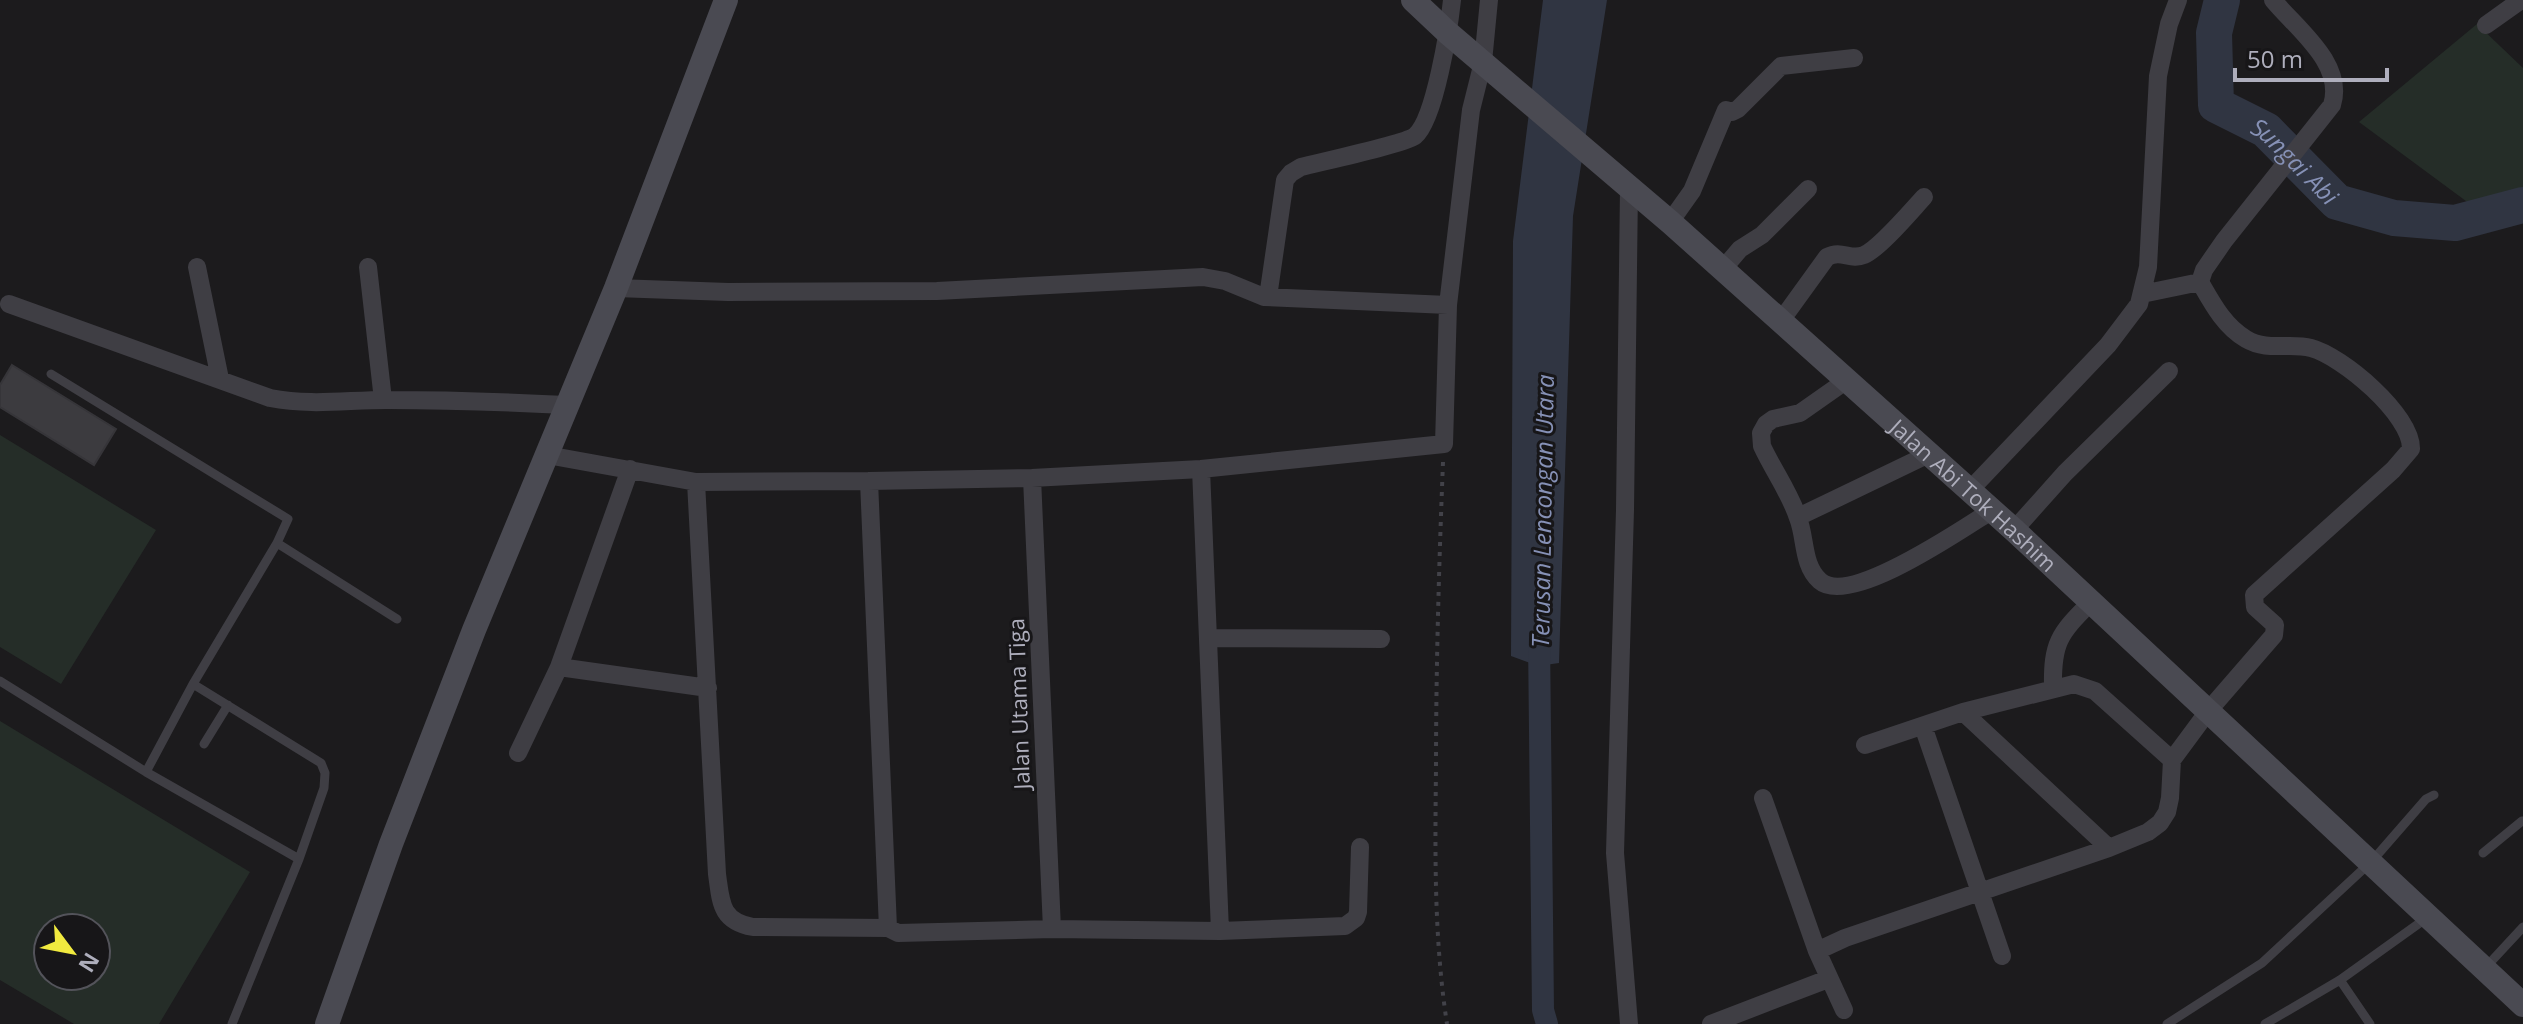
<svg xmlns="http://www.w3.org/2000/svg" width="2523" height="1024" viewBox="0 0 2523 1024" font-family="'Open Sans',sans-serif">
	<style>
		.green { fill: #252d28; fill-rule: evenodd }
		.water { fill: #303542 }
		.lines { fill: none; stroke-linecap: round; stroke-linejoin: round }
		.canal { stroke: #303542; stroke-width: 22 }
		.river { stroke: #303542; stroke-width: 36 }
		.building { fill: #3c3b3f; stroke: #363539; stroke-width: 2 }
		.path { stroke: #424249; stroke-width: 4; stroke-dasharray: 4 6; stroke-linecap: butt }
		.lane { stroke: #3f3e44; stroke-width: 9 }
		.street { stroke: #3f3e44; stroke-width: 18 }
		.secondary { stroke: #4a4a52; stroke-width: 24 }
		.labels { text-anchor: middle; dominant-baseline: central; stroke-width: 6; stroke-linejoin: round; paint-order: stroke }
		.street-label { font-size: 22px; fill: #aeaebc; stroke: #171618 }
		.water-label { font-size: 24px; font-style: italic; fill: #8691b6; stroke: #171618 }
	</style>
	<rect width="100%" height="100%" fill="#1c1b1d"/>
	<path class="green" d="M 2477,24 L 2523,68 L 2523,216 L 2493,221 L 2359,122 Z
		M 0,435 L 156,530 L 61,684 L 0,647 Z
		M 0,721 L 250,872 L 159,1024 L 74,1024 L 0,980 ZM 48,928 L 96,928 L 96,976 L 48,976 Z"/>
	<path class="water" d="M 1543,0 L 1607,0 L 1573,216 L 1559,663 L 1538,666 L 1511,656 L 1513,241 Z"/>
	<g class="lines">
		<path class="canal" d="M 1539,638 L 1543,1010 L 1547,1024"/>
		<path class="river" id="s1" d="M 2222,0 L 2214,33 L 2216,105 L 2266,130 L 2337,202 L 2394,218 L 2455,223 L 2523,205"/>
	</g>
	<path class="building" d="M 12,365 L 116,429 L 94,465 L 0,407 L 0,385 Z"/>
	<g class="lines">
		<path class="path" d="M 1443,462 C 1439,564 1436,666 1436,768 C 1435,854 1434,939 1447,1024"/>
		<path class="lane" d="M 51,374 L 288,519 L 277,543 L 193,684 L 146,772
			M 277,543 L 397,619
			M 0,681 L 146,772 L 299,859
			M 193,684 L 321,763 L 325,773 L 324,788 L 299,859 L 232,1024
			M 204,744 L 228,705
			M 2483,853 L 2522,821
			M 2486,967 L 2523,927
			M 2340,980 L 2370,1024
			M 2167,1024 L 2262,963 L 2372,861 L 2426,799 L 2434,795
			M 2265,1024 L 2340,980 L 2428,917"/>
		<path class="street" d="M 2486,25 L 2521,0
			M 1629,188 L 1625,510 L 1615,853 L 1629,1024
			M 1670,222 L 1692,191 L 1726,110 L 1732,112 L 1738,109 L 1781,66 L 1854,58
			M 197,267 L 220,379
			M 368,267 L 383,400
			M 1723,269 L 1740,249 L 1762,235 L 1808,189
			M 616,288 L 728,292 L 937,291 L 1203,277 L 1225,281 L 1264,297 L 1448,305
			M 2142,294 L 2200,282 L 2204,270 L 2224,241 L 2332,105 C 2345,64 2297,29 2273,0
			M 1268,297 L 1285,180 L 1291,173 L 1301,167 C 1320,162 1404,144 1415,136 C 1435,119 1449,28 1452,0
			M 9,304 L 270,398 C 312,406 346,400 387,400 C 447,400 507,402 566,405
			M 1780,322 L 1827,257 C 1842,249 1850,261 1864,255 C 1880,248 1911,211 1924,197
			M 1847,380 L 1800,413 L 1773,419 L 1766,424 L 1761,433 L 1762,446 C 1773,470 1790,493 1798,518 C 1806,538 1802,565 1820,581 C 1850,607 1962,529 1991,511
			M 547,455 L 696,482 L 869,481 L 1032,478 L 1201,469 L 1444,444 L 1448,305 L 1471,110 L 1483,62 L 1489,0
			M 1201,469 L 1220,931
			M 1032,478 L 1052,929
			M 869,481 L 888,928 L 898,933 L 1052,929 L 1220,931 L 1345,926 L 1356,918 L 1358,912 L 1360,847
			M 696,482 L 717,874 C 721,902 720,921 753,927 L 888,928
			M 1969,491 L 2108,345 L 2139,304 L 2148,267 L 2158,76 L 2169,24 L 2178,0
			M 1798,517 L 1929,454
			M 2014,530 L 2065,473 L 2169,371
			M 1209,638 L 1381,639
			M 559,667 L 708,688
			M 2053,688 C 2052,643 2059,634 2090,603
			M 1963,712 L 2109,848
			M 1923,726 L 2002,956
			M 1865,745 L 1963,712 L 2074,684 L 2095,691 L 2172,760
			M 518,753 L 559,667 L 630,469
			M 1763,798 L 1817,951 L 1845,938 L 2109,848 L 2148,832 L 2160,823 L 2167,812 L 2170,798 L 2172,760 L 2209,710 L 2274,635 L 2275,625 L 2255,607 L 2254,595 L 2393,470 L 2411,449 C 2412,415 2342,356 2311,348 C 2289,342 2268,352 2246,339 C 2224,326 2212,303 2200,282
			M 1817,951 L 1844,1010
			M 1711,1024 L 1828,979"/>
		<g class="secondary">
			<path id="s2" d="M 1413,0 L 1448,33 L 1670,222 L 2014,530 L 2523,1005"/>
			<path d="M 327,1024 L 391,844 L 474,630 L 616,288 L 726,0"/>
		</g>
	</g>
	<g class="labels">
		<g class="street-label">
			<text stroke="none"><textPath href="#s2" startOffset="748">Jalan Abi Tok Hashim</textPath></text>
			<text transform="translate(1018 704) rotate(-92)">Jalan Utama Tiga</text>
		</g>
		<g class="water-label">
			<text stroke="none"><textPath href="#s1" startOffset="204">Sungai Abi</textPath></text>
			<text transform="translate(1542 511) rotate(-89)">Terusan Lencongan Utara</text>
		</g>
	</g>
	<g transform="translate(72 952) rotate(122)"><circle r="38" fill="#171618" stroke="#53535a" stroke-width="2"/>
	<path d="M0-6L14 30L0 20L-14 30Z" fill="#f1ea3f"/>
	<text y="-12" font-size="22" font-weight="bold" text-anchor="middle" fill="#aeaebc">N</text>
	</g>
	<path d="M2235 68v12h152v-12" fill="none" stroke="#aeaebc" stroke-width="4"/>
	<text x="2247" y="68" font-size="24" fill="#aeaebc" stroke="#171618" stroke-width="6" paint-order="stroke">50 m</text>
</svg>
